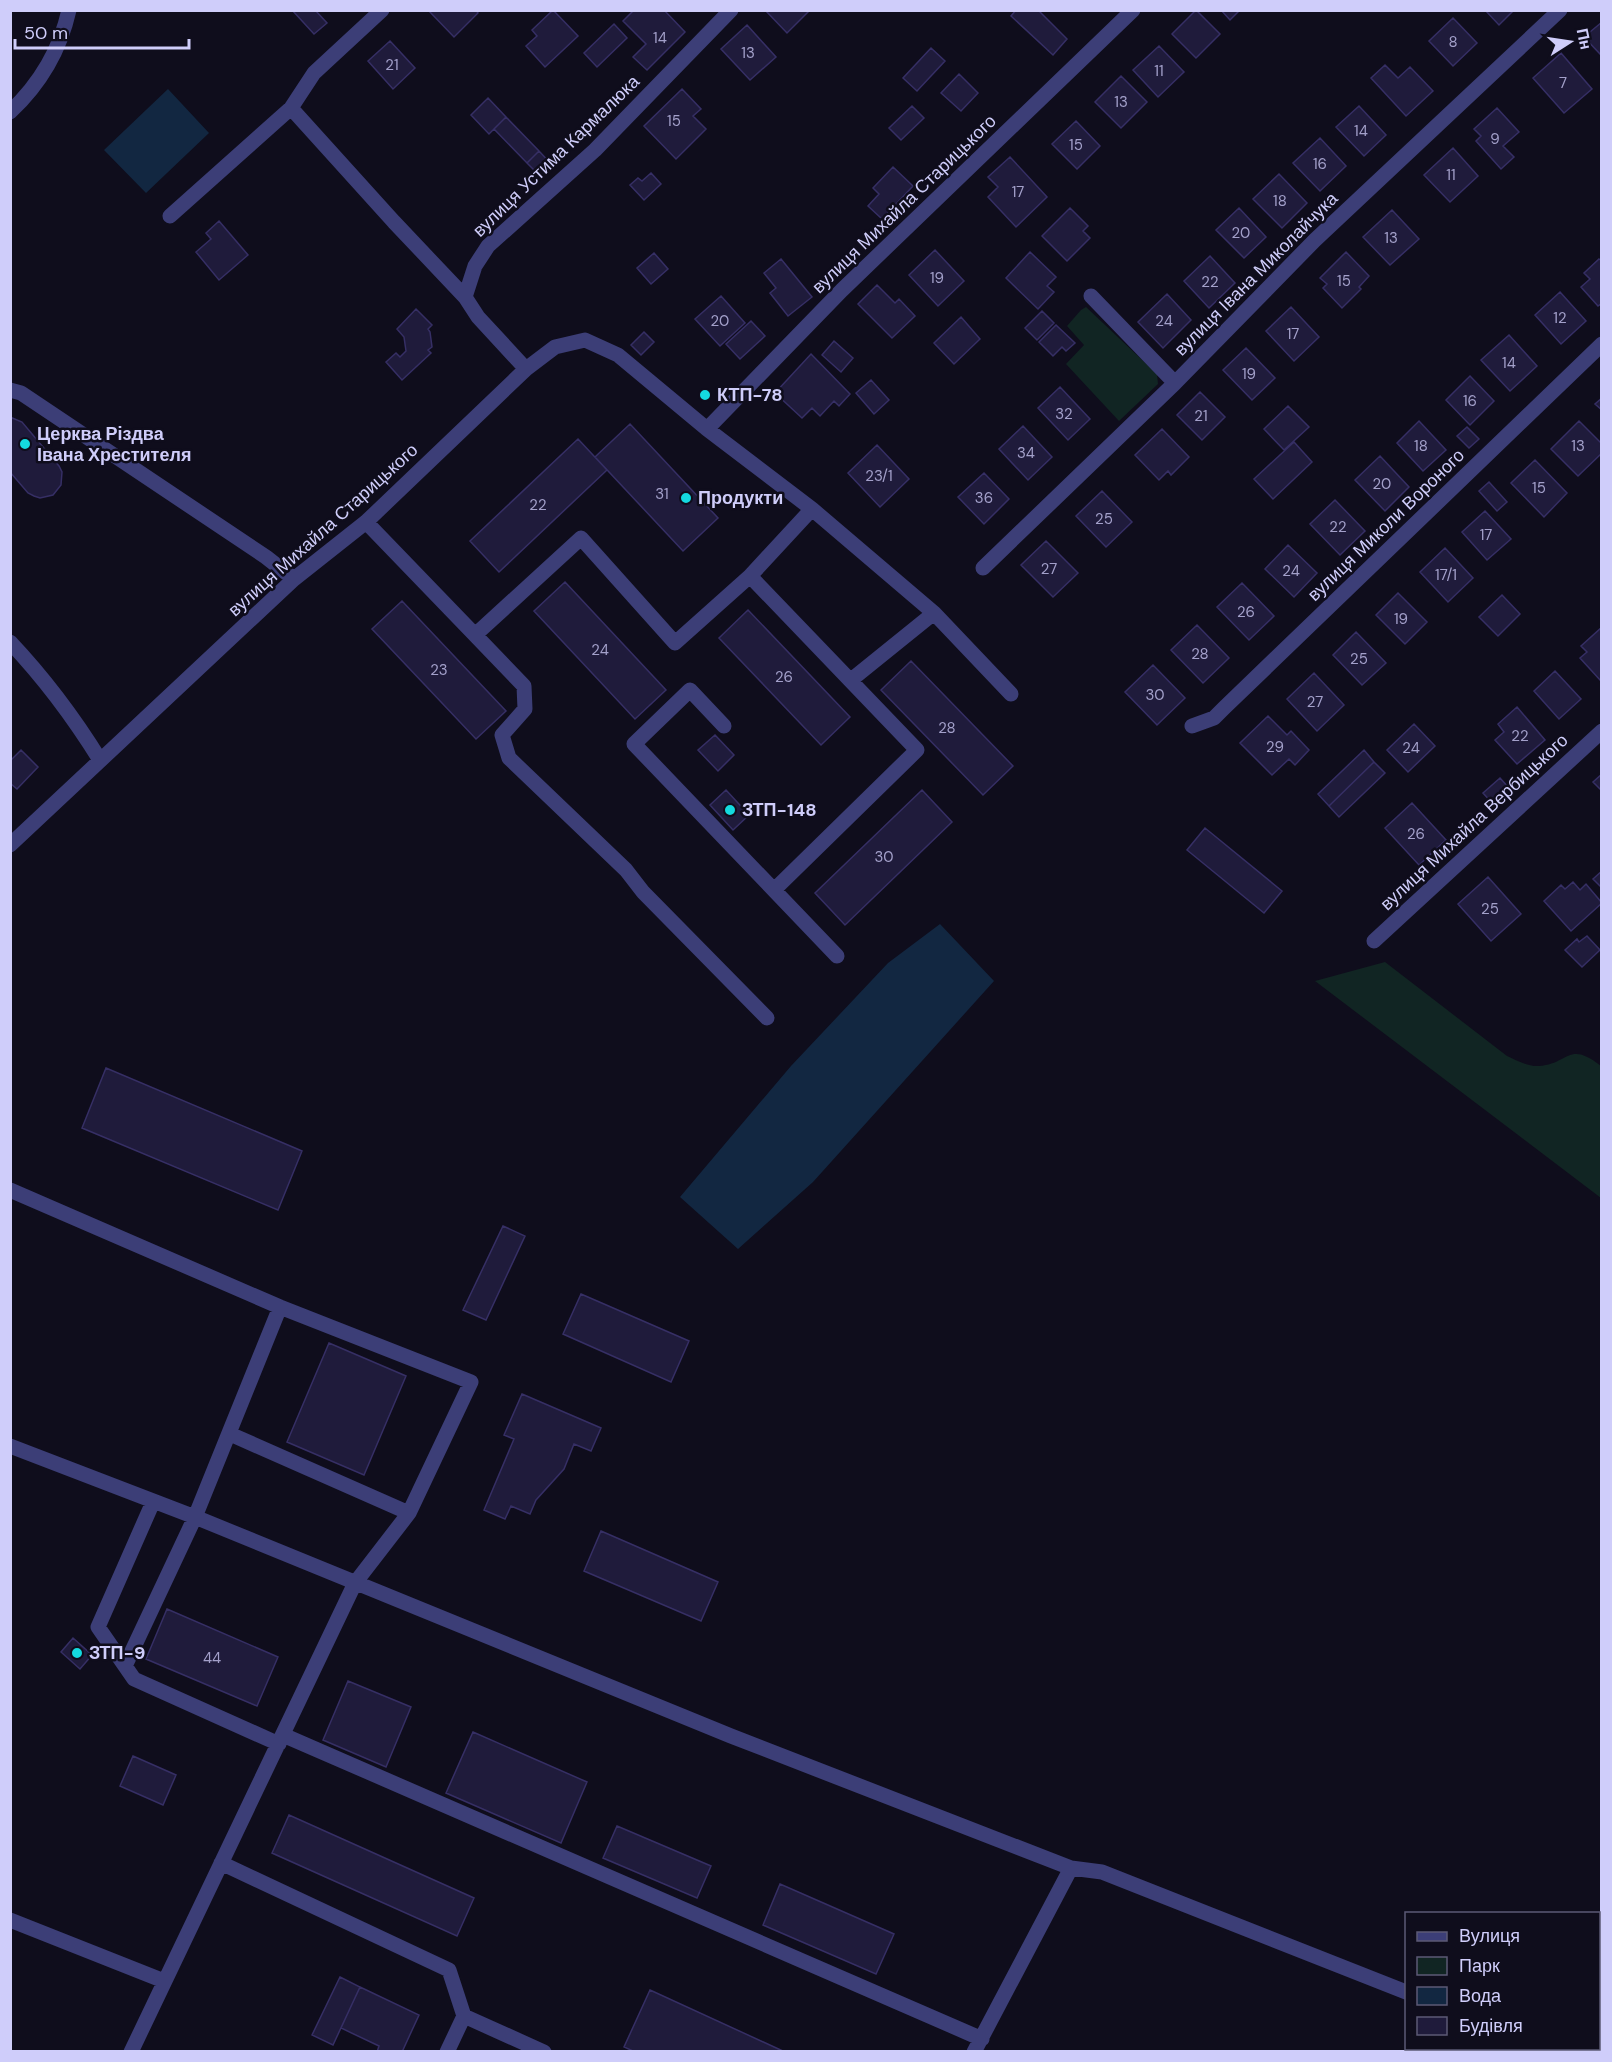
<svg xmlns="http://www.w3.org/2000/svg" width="1612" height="2062" viewBox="0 0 1612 2062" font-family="'DM Sans',sans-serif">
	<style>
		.green { fill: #112523 }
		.water { fill: #122741 }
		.building { fill: #1f1b3b; stroke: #362f65; stroke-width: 1.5 }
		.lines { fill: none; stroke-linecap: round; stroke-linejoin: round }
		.minor { stroke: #3c3e77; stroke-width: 15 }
		.poi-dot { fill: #14d9df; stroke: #0f0d1c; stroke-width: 2 }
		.labels { text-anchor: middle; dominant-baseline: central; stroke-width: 5; stroke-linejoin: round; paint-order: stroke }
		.number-label { font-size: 15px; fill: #a3a0ca }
		.street-label { font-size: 18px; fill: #cfcdfa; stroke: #0f0d1c }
		.poi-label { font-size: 18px; font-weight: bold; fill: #cfcdfa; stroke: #0f0d1c; text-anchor: start }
	</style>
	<rect width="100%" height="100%" fill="#0f0d1c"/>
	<path class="green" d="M 1086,307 L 1157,374 L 1158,384 L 1119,421 L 1066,364 L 1084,345 L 1067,326 L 1081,310 Z
		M 1385,962 L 1507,1056 C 1516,1060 1528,1067 1539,1066 C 1569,1064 1568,1040 1601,1066 L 1601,1198 L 1315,981 Z"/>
	<path class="water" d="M 168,89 L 209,133 L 146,193 L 104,150 Z
		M 940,924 L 994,981 L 813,1182 L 738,1249 L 680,1197 L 791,1066 L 888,963 Z"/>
	<path class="building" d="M 292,10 L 315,10 L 327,23 L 314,34 Z
		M 428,10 L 476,10 L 478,13 L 454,37 Z
		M 553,10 L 578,36 L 545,67 L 526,46 L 537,36 L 532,30 Z
		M 634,10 L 664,10 L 685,32 L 647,70 L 633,57 L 646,44 L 623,21 Z
		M 765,10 L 810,10 L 787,33 Z
		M 1016,10 L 1038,10 L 1067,39 L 1053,55 L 1011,16 Z
		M 1196,10 L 1220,34 L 1196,58 L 1172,34 Z
		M 1221,10 L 1240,10 L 1230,20 Z
		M 1485,10 L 1514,10 L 1499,25 Z
		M 1453,18 L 1477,43 L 1453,66 L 1429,41 Z
		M 1602,22 L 1602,56 L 1584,37 Z
		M 614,24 L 627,38 L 597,67 L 584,53 Z
		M 747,25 L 776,57 L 750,80 L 721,49 Z
		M 390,41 L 415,68 L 393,89 L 368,61 Z
		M 1159,46 L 1184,72 L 1158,97 L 1133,70 Z
		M 931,48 L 945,61 L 917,91 L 903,78 Z
		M 1561,53 L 1592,89 L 1564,113 L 1533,78 Z
		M 1385,65 L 1398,78 L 1410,67 L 1433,91 L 1406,116 L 1371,78 Z
		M 959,74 L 978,93 L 961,111 L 941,93 Z
		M 1121,76 L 1147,102 L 1121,128 L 1095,102 Z
		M 682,89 L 701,109 L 693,116 L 706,129 L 676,159 L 644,126 Z
		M 488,98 L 506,117 L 489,134 L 471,115 Z
		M 912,106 L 924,118 L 901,140 L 889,128 Z
		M 1359,106 L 1386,135 L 1364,156 L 1336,127 Z
		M 1497,108 L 1519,132 L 1503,146 L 1514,157 L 1501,169 L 1476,141 L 1481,136 L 1474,129 Z
		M 506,117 L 539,151 L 527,163 L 494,129 Z
		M 1076,121 L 1100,146 L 1077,169 L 1052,144 Z
		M 1320,138 L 1346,166 L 1320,191 L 1293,163 Z
		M 1453,148 L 1478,176 L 1450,202 L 1424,175 Z
		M 539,151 L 552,165 L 540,176 L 527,163 Z
		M 1010,157 L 1047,197 L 1016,227 L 988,197 L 998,187 L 988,177 Z
		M 893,167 L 913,186 L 882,219 L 868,206 L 879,194 L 873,188 Z
		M 651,173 L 661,184 L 644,200 L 630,185 L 638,178 L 642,181 Z
		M 1279,174 L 1307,203 L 1282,228 L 1253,199 Z
		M 1070,208 L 1088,226 L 1083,231 L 1090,238 L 1067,261 L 1042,236 Z
		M 1239,208 L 1266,237 L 1244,258 L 1216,230 Z
		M 1392,210 L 1419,239 L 1390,265 L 1363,237 Z
		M 219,221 L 248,255 L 219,280 L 196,252 L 211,239 L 206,233 Z
		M 935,250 L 964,281 L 938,306 L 909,275 Z
		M 1030,252 L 1056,277 L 1047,286 L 1054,292 L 1038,309 L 1006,278 Z
		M 1346,252 L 1369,276 L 1359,287 L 1361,289 L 1342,308 L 1323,288 L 1327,284 L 1320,278 Z
		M 654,253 L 668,269 L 651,284 L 637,268 Z
		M 1210,256 L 1235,283 L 1209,308 L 1184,281 Z
		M 781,259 L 812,297 L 788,316 L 770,293 L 776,288 L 764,273 Z
		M 1599,259 L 1602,261 L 1602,303 L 1598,306 L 1581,287 L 1590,279 L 1584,273 Z
		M 877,285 L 895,303 L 899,299 L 915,316 L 892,338 L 858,304 Z
		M 1560,292 L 1586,321 L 1561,344 L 1535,315 Z
		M 1167,294 L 1191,320 L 1163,348 L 1138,322 Z
		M 721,296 L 745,323 L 720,346 L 695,319 Z
		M 1291,307 L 1319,337 L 1294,361 L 1266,331 Z
		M 416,309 L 432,325 L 428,329 L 430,332 L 432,347 L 428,350 L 431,353 L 402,380 L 386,362 L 396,353 L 400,357 L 406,351 L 404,337 L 397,329 Z
		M 1042,311 L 1054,323 L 1037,340 L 1025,328 Z
		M 961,317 L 980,339 L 954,364 L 934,343 Z
		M 751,321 L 765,336 L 740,359 L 726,344 Z
		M 1056,325 L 1075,343 L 1066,351 L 1062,347 L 1053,356 L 1039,342 Z
		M 644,332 L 654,342 L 641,355 L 631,345 Z
		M 1509,335 L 1537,366 L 1510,391 L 1481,360 Z
		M 834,341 L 853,358 L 841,372 L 822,355 Z
		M 1246,348 L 1275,378 L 1252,400 L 1223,370 Z
		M 811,354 L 850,394 L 839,406 L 834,401 L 820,416 L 812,408 L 802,418 L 775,393 Z
		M 1470,376 L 1494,401 L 1470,425 L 1446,400 Z
		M 871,380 L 889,400 L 874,414 L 856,393 Z
		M 1060,387 L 1090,419 L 1068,440 L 1038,408 Z
		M 1200,392 L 1225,417 L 1202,440 L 1177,415 Z
		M 1602,398 L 1602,410 L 1595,404 Z
		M 1288,406 L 1309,427 L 1284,450 L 1264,429 Z
		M 10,417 L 22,422 L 59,466 L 62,472 L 61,485 L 53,495 L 40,498 L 34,496 L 28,493 L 10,472 Z
		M 1419,421 L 1446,450 L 1423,471 L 1397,443 Z
		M 1579,421 L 1602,444 L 1602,453 L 1578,476 L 1551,449 Z
		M 630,424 L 718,518 L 683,551 L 595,457 Z
		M 1023,426 L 1052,457 L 1028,480 L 999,449 Z
		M 1467,427 L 1479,439 L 1469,448 L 1457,436 Z
		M 1162,429 L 1189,457 L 1171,475 L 1168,471 L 1159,480 L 1135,455 Z
		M 578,439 L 607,470 L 499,572 L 470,541 Z
		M 1294,442 L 1312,462 L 1273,499 L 1254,479 Z
		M 877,445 L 909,479 L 880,507 L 848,473 Z
		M 1380,456 L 1409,487 L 1385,511 L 1355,480 Z
		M 1535,460 L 1567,493 L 1544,517 L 1511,483 Z
		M 984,473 L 1009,499 L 984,524 L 958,497 Z
		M 1489,482 L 1507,502 L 1497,511 L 1479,491 Z
		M 1102,491 L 1132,522 L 1106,547 L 1076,516 Z
		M 1335,500 L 1365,531 L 1340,555 L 1310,524 Z
		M 1485,511 L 1511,539 L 1487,560 L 1462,532 Z
		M 1046,541 L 1078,573 L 1053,597 L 1021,565 Z
		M 1288,545 L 1317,573 L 1294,597 L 1265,569 Z
		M 1445,548 L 1473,578 L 1448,602 L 1420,572 Z
		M 565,582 L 666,690 L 635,719 L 534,611 Z
		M 1242,583 L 1274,616 L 1249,640 L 1217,607 Z
		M 1398,593 L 1427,622 L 1405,644 L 1376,615 Z
		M 1502,595 L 1520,614 L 1498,636 L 1479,617 Z
		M 402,601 L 506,711 L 476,739 L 372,629 Z
		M 748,610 L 850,717 L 821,745 L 719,638 Z
		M 1197,625 L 1229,658 L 1203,683 L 1171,650 Z
		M 1601,628 L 1602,678 L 1600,680 L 1580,658 L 1587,652 L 1581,646 Z
		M 1356,632 L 1386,663 L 1362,685 L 1333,655 Z
		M 911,661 L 1013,766 L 983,795 L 881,690 Z
		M 1153,665 L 1185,698 L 1157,725 L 1125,692 Z
		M 1555,671 L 1581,699 L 1559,719 L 1534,691 Z
		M 1314,673 L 1344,705 L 1317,731 L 1287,699 Z
		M 1517,707 L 1545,740 L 1517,764 L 1495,740 L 1504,732 L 1498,724 Z
		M 1268,716 L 1287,735 L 1291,731 L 1309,750 L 1295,765 L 1289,759 L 1272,775 L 1240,743 Z
		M 1414,724 L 1435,746 L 1408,772 L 1387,750 Z
		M 715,735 L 734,755 L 718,771 L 698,750 Z
		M 21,750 L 38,767 L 17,789 L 10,783 L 10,761 Z
		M 1364,750 L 1374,762 L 1329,806 L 1318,794 Z
		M 1374,762 L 1385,773 L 1339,817 L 1329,806 Z
		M 1602,774 L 1602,791 L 1593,782 Z
		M 1500,778 L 1509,788 L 1493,804 L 1483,793 Z
		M 726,790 L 749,815 L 733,830 L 710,805 Z
		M 922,790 L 952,822 L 845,925 L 815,893 Z
		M 1412,803 L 1446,840 L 1419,865 L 1385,828 Z
		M 1205,828 L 1282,891 L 1264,913 L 1187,850 Z
		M 1602,871 L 1602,888 L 1593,879 Z
		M 1488,877 L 1521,914 L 1491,941 L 1458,904 Z
		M 1573,882 L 1580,890 L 1586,884 L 1602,903 L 1571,931 L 1544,901 L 1561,885 L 1565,889 Z
		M 1587,936 L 1600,950 L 1582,967 L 1565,950 L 1577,939 L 1579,942 Z
		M 106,1068 L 302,1151 L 278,1210 L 82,1128 Z
		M 503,1226 L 525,1236 L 486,1320 L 463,1310 Z
		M 581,1294 L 689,1341 L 671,1382 L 563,1334 Z
		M 329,1343 L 406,1376 L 364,1475 L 287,1442 Z
		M 522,1394 L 601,1428 L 591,1451 L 574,1444 L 564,1469 L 536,1500 L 530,1514 L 511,1506 L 505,1519 L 484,1510 L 514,1439 L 504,1435 Z
		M 601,1531 L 718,1582 L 701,1621 L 584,1571 Z
		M 167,1609 L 278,1657 L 257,1706 L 146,1659 Z
		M 73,1638 L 92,1655 L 80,1669 L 61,1652 Z
		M 348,1681 L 411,1707 L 386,1767 L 323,1740 Z
		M 473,1732 L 587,1782 L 561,1843 L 446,1793 Z
		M 133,1756 L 176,1775 L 163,1805 L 120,1786 Z
		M 289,1815 L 474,1898 L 457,1936 L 272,1853 Z
		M 617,1826 L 711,1866 L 697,1898 L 603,1858 Z
		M 780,1884 L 894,1934 L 876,1974 L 763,1925 Z
		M 340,1977 L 360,1987 L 333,2045 L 312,2035 Z
		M 360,1987 L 419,2015 L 402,2052 L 377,2052 L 379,2046 L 341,2028 Z
		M 650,1990 L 785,2052 L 635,2052 L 624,2047 Z"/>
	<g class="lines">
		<path class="minor" d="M 291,108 L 394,222 L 465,297
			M 10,112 C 40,84 60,50 69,10
			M 170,216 L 291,108 L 314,73 L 382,10
			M 1091,296 L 1175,383
			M 526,369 L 478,317 L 465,297 L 475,266 L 488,246 L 595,150 L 731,10
			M 10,390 L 21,393 L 266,557 L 294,579
			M 707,429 L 842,290 L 1133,10
			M 366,522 L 475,635 L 581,538 L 675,643 L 750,576 L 917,750 L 774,890
			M 983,568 L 1175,383 L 1315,240 L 1560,10
			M 750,576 L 812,509
			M 475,635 L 524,686 L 525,709 L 502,735 L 509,758 L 626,870 L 643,892 L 767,1018
			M 10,642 C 44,678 74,718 100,760
			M 851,680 L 934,613
			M 724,726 L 690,690 L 634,744 L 837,956
			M 1192,726 L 1214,718 L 1224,708 L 1602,344
			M 10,845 L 294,579 L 366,522 L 526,369 L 555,347 L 585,340 L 618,355 L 707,429 L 812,509 L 934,613 L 1011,694
			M 1374,941 L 1602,731
			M 10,1190 L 280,1307 L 471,1382 L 409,1513
			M 10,1446 L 195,1517 L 731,1736 L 1071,1868 L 1102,1872 L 1406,1992
			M 153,1502 L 98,1627 L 134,1679 L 279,1744
			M 125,1666 L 195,1517 L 280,1307
			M 283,1735 L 982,2039
			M 221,1863 L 449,1970 L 464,2016
			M 10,1920 L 164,1981
			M 1548,2048 L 1555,2052
			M 131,2052 L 355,1583 L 409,1513 L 230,1434
			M 447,2052 L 464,2016 L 544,2052
			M 974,2052 L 1071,1868"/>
	</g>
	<g class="poi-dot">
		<circle cx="705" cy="395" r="6"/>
		<circle cx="25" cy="444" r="6"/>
		<circle cx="686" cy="498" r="6"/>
		<circle cx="730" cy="810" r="6"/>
		<circle cx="77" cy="1653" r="6"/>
	</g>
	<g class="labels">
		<g class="number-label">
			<text x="660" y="38">14</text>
			<text x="1453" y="42">8</text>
			<text x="748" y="53">13</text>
			<text x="392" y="65">21</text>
			<text x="1159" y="71">11</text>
			<text x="1563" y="83">7</text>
			<text x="1121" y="102">13</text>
			<text x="674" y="121">15</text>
			<text x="1361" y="131">14</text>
			<text x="1495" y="139">9</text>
			<text x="1076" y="145">15</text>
			<text x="1320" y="164">16</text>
			<text x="1451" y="175">11</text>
			<text x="1018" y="192">17</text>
			<text x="1280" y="201">18</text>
			<text x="1241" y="233">20</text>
			<text x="1391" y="238">13</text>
			<text x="937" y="278">19</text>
			<text x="1344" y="281">15</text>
			<text x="1210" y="282">22</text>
			<text x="1560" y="318">12</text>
			<text x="720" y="321">20</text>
			<text x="1164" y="321">24</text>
			<text x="1293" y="334">17</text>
			<text x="1509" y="363">14</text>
			<text x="1249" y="374">19</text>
			<text x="1470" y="401">16</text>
			<text x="1064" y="414">32</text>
			<text x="1201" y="416">21</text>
			<text x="1421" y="446">18</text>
			<text x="1578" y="446">13</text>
			<text x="1026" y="453">34</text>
			<text x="879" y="476">23/1</text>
			<text x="1382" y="484">20</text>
			<text x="1539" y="488">15</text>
			<text x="662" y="494">31</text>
			<text x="984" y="498">36</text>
			<text x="538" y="505">22</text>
			<text x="1104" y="519">25</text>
			<text x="1338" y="527">22</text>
			<text x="1486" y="535">17</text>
			<text x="1049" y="569">27</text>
			<text x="1291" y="571">24</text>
			<text x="1446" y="575">17/1</text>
			<text x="1246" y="612">26</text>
			<text x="1401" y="619">19</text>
			<text x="600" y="650">24</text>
			<text x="1200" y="654">28</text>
			<text x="1359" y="659">25</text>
			<text x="439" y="670">23</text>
			<text x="784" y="677">26</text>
			<text x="1155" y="695">30</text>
			<text x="1315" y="702">27</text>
			<text x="947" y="728">28</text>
			<text x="1520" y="736">22</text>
			<text x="1275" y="747">29</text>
			<text x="1411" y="748">24</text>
			<text x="1416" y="834">26</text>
			<text x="884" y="857">30</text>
			<text x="1490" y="909">25</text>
			<text x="212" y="1658">44</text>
		</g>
		<g class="street-label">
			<text transform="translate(556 156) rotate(-44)">вулиця Устима Кармалюка</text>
			<text transform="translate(904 204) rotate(-44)">вулиця Михайла Старицького</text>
			<text transform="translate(1256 274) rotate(-45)">вулиця Івана Миколайчука</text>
			<text transform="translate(1386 525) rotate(-44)">вулиця Миколи Вороного</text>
			<text transform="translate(323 530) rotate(-42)">вулиця Михайла Старицького</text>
			<text transform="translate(1474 822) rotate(-43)">вулиця Михайла Вербицького</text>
		</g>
		<g class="poi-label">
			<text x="717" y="395">КТП-78</text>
			<text x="37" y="434">Церква Різдва<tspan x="37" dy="21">Івана Хрестителя</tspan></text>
			<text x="698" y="498">Продукти</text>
			<text x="742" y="810">ЗТП-148</text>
			<text x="89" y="1653">ЗТП-9</text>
		</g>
	</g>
	<rect width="1612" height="2062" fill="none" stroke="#cfcdfa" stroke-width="24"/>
	<rect x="1405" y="1912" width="195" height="138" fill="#0f0d1c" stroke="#5c5a75" stroke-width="1.5"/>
	<rect x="1417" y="1932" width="30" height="9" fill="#3c3e77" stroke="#5c5a75" stroke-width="1.5"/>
	<text x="1459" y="1942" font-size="18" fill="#cfcdfa">Вулиця</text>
	<rect x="1417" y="1957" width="30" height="18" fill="#112523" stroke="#5c5a75" stroke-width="1.5"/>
	<text x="1459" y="1972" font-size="18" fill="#cfcdfa">Парк</text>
	<rect x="1417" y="1987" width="30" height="18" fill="#122741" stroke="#5c5a75" stroke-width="1.5"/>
	<text x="1459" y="2002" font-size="18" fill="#cfcdfa">Вода</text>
	<rect x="1417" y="2017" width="30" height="18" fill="#1f1b3b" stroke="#5c5a75" stroke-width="1.5"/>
	<text x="1459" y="2032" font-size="18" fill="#cfcdfa">Будівля</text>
	<g transform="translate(1570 42) rotate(78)" stroke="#0f0d1c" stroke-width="4.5" paint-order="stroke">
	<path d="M0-4.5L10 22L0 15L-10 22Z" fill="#cfcdfa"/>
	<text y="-9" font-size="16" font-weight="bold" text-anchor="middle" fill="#cfcdfa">Пн</text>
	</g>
	<path d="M15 39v9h174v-9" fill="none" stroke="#cfcdfa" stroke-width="3"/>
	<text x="24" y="39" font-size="18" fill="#cfcdfa" stroke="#0f0d1c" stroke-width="4.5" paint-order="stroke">50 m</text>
</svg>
